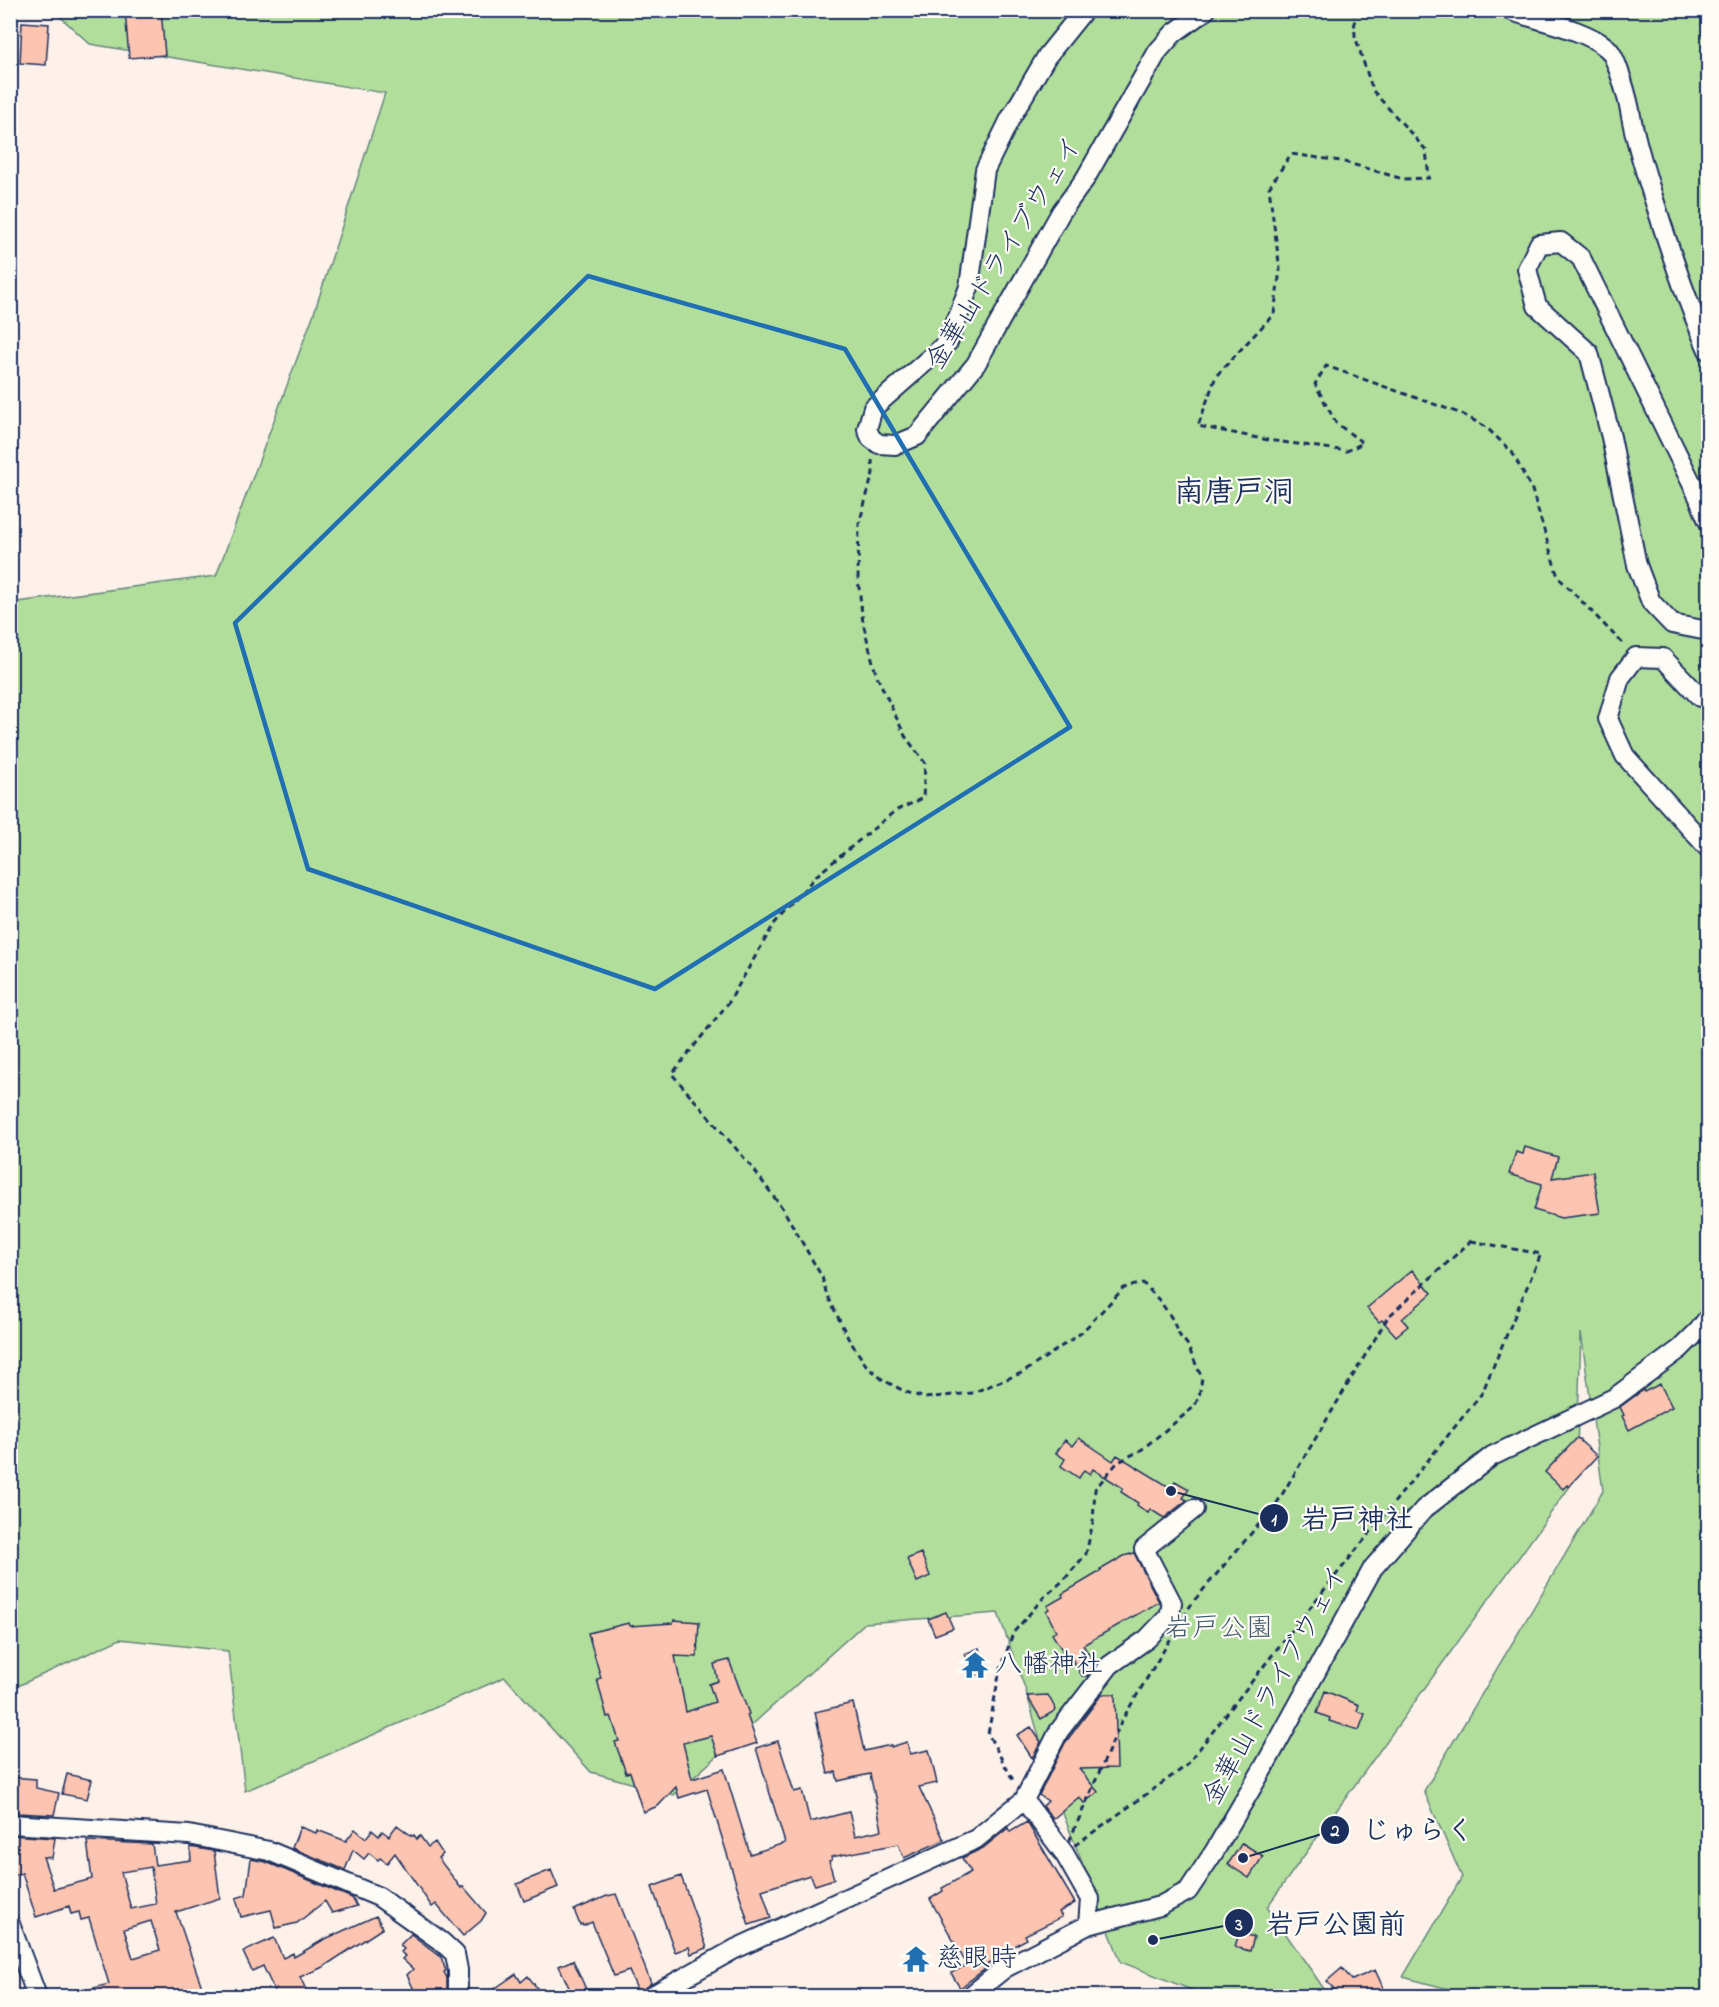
<svg xmlns="http://www.w3.org/2000/svg" width="1719" height="2007" viewBox="0 0 1719 2007" font-family="'Indie Flower','Klee One',sans-serif">
	<style>
		.green { fill: #b2de9c; stroke: #66867d; stroke-width: 1.5 }
		.building { fill: #fdc5b1; stroke: #1b2f5e; stroke-width: 1.5; fill-rule: evenodd }
		.lines { fill: none; stroke-linecap: round; stroke-linejoin: round }
		.minor-casing { stroke: #1b2f5e; stroke-width: 22 }
		.path { stroke: #1b2f5e; stroke-width: 3; stroke-dasharray: 6 4.5; stroke-linecap: butt }
		.minor { stroke: #fdfcf7; stroke-width: 18 }
		.marked { fill: none; stroke: #1f6fb2; stroke-width: 4.5; stroke-linejoin: round }
		.labels { text-anchor: middle; dominant-baseline: central; stroke-width: 4.5; stroke-linejoin: round; paint-order: stroke }
		.street-label { font-size: 27px; fill: #1b2f5e; stroke: #fdfcf7 }
		.park-label { font-size: 27px; fill: #415b6e; stroke: #fdfcf7 }
		.poi-label { font-size: 27px; fill: #1b2f5e; stroke: #fdfcf7; text-anchor: start }
		.quarter-label { font-size: 30px; font-weight: bold; fill: #1b2f5e; stroke: #fdfcf7 }
		.leader { fill: none; stroke: #1b2f5e; stroke-width: 2 }
		.callout-dot { fill: #1b2f5e; stroke: #fdfcf7; stroke-width: 2 }
		.mark-label { font-size: 18px; text-anchor: middle; font-weight: bold; fill: #fff }
		.callout-label { font-size: 28px; text-anchor: middle; font-weight: bold; fill: #1b2f5e; stroke: #fdfcf7; stroke-width: 4.5; stroke-linejoin: round; paint-order: stroke }
	</style>
	<rect width="100%" height="100%" fill="#fdf1e9"/>
	<filter id="ink" filterUnits="userSpaceOnUse"><feTurbulence type="fractalNoise" baseFrequency=".0167" numOctaves="2"/><feDisplacementMap in="SourceGraphic" scale="12" xChannelSelector="R" yChannelSelector="G"/><feConvolveMatrix kernelMatrix="1 2 1 2 8 2 1 2 1" color-interpolation-filters="sRGB"/></filter>
	<g filter="url(#ink)">
		<path class="green" d="M 54,11 L 1708,11 L 1708,1996 L 1475,1996 L 1403,1977 L 1462,1877 L 1424,1791 L 1603,1491 L 1581,1333 L 1576,1478 L 1267,1907 L 1329,1996 L 1207,1996 L 1121,1962 L 1055,1793 L 1026,1691 L 998,1613 L 865,1623 L 674,1795 L 591,1772 L 505,1677 L 245,1791 L 228,1651 L 120,1639 L 11,1689 L 10,603 L 216,576 L 314,313 L 385,93 L 90,44 Z"/>
		<path class="building" d="M 125,10 L 161,10 L 165,55 L 129,58 Z
			M 22,22 L 49,24 L 46,65 L 20,63 Z
			M 1525,1147 L 1558,1157 L 1552,1178 L 1593,1172 L 1600,1213 L 1561,1218 L 1534,1210 L 1542,1184 L 1509,1174 L 1516,1152 L 1523,1154 Z
			M 1412,1270 L 1432,1293 L 1402,1319 L 1408,1326 L 1396,1336 L 1382,1320 L 1379,1322 L 1367,1308 Z
			M 1660,1384 L 1672,1407 L 1629,1430 L 1622,1416 L 1624,1415 L 1620,1407 L 1643,1390 L 1644,1392 Z
			M 1079,1438 L 1113,1461 L 1117,1455 L 1171,1488 L 1175,1481 L 1189,1489 L 1183,1498 L 1187,1500 L 1164,1518 L 1150,1509 L 1148,1513 L 1137,1505 L 1138,1503 L 1121,1492 L 1123,1488 L 1093,1469 L 1090,1474 L 1084,1470 L 1079,1478 L 1061,1466 L 1065,1459 L 1056,1453 L 1065,1440 L 1073,1446 Z
			M 1577,1438 L 1597,1456 L 1568,1487 L 1567,1485 L 1563,1489 L 1545,1472 Z
			M 921,1553 L 930,1576 L 917,1582 L 907,1559 Z
			M 1134,1553 L 1159,1602 L 1083,1645 L 1095,1665 L 1087,1676 L 1082,1676 L 1072,1659 L 1069,1661 L 1052,1634 L 1056,1631 L 1046,1611 L 1049,1609 L 1047,1606 L 1063,1597 L 1062,1594 L 1101,1571 L 1100,1570 L 1124,1556 Z
			M 946,1612 L 953,1628 L 935,1635 L 928,1619 Z
			M 674,1620 L 699,1622 L 697,1657 L 675,1656 L 686,1712 L 715,1702 L 709,1684 L 718,1681 L 714,1664 L 729,1660 L 749,1714 L 747,1715 L 757,1743 L 718,1756 L 711,1736 L 683,1743 L 692,1779 L 724,1769 L 750,1854 L 785,1843 L 756,1748 L 778,1741 L 794,1792 L 802,1790 L 810,1822 L 849,1812 L 855,1836 L 882,1830 L 870,1774 L 838,1781 L 836,1772 L 828,1774 L 815,1712 L 853,1703 L 864,1751 L 891,1745 L 891,1747 L 907,1742 L 910,1754 L 929,1750 L 937,1783 L 919,1787 L 944,1840 L 904,1858 L 898,1844 L 831,1857 L 832,1860 L 829,1861 L 834,1879 L 815,1885 L 810,1875 L 762,1890 L 771,1918 L 749,1925 L 707,1789 L 679,1798 L 676,1787 L 658,1806 L 643,1812 L 630,1772 L 626,1773 L 615,1742 L 619,1741 L 611,1716 L 607,1717 L 597,1679 L 601,1678 L 588,1633 L 629,1623 L 630,1626 L 673,1623 Z
			M 979,1648 L 987,1669 L 975,1677 L 965,1654 Z
			M 1325,1691 L 1359,1705 L 1357,1711 L 1365,1714 L 1359,1730 L 1329,1721 L 1330,1718 L 1317,1713 Z
			M 1102,1694 L 1115,1694 L 1117,1768 L 1079,1769 L 1098,1792 L 1084,1803 L 1079,1797 L 1053,1819 L 1043,1806 L 1048,1801 L 1039,1795 L 1065,1743 Z
			M 1048,1695 L 1056,1710 L 1041,1719 L 1027,1696 Z
			M 1031,1727 L 1041,1742 L 1032,1758 L 1017,1735 Z
			M 67,1774 L 92,1780 L 87,1799 L 62,1794 Z
			M 10,1777 L 36,1779 L 36,1788 L 59,1793 L 54,1815 L 18,1813 L 14,1804 L 10,1804 Z
			M 1027,1822 L 1075,1903 L 1059,1912 L 1062,1917 L 1025,1935 L 1027,1939 L 999,1954 L 1001,1957 L 984,1967 L 985,1969 L 960,1988 L 951,1973 L 967,1965 L 930,1899 L 943,1891 L 942,1888 L 971,1872 L 962,1858 L 983,1848 L 1008,1828 L 1010,1832 Z
			M 397,1825 L 412,1836 L 414,1835 L 417,1839 L 420,1836 L 428,1847 L 435,1842 L 443,1854 L 438,1858 L 461,1888 L 463,1886 L 486,1913 L 481,1921 L 463,1936 L 436,1904 L 432,1907 L 395,1853 L 387,1863 L 380,1858 L 378,1860 L 369,1853 L 364,1859 L 353,1850 L 345,1870 L 292,1848 L 300,1827 L 316,1833 L 317,1830 L 346,1841 L 355,1829 L 366,1838 L 372,1830 L 379,1836 L 382,1831 L 389,1836 Z
			M 10,1835 L 55,1838 L 52,1858 L 43,1857 L 54,1889 L 92,1879 L 87,1841 L 152,1844 L 155,1865 L 191,1860 L 190,1847 L 214,1851 L 220,1898 L 176,1912 L 205,1996 L 80,1996 L 79,1992 L 109,1984 L 89,1918 L 81,1920 L 79,1912 L 71,1914 L 69,1906 L 36,1917 L 22,1873 L 10,1877 ZM 151,1867 L 156,1904 L 131,1909 L 121,1872 ZM 151,1921 L 160,1950 L 133,1958 L 124,1929 Z
			M 1242,1843 L 1263,1856 L 1249,1878 L 1228,1864 Z
			M 251,1859 L 266,1862 L 352,1898 L 357,1906 L 332,1913 L 325,1901 L 297,1923 L 276,1928 L 271,1910 L 241,1917 L 236,1898 L 246,1895 Z
			M 551,1870 L 558,1887 L 524,1901 L 517,1884 Z
			M 681,1876 L 707,1948 L 691,1954 L 689,1947 L 675,1952 L 652,1887 Z
			M 616,1894 L 651,1983 L 642,1990 L 640,1996 L 629,1971 L 614,1976 L 592,1922 L 583,1926 L 582,1924 L 580,1925 L 574,1910 L 607,1896 Z
			M 376,1916 L 383,1928 L 323,1967 L 300,1977 L 309,1996 L 277,1996 L 263,1966 L 252,1971 L 243,1952 L 274,1938 L 283,1958 L 293,1953 L 294,1957 L 323,1940 Z
			M 1239,1933 L 1254,1937 L 1250,1951 L 1235,1947 Z
			M 411,1934 L 441,1957 L 446,1971 L 444,1972 L 447,1978 L 447,1996 L 417,1996 L 407,1975 L 413,1969 L 402,1959 L 405,1956 L 401,1952 L 404,1949 L 400,1945 Z
			M 573,1960 L 589,1996 L 573,1996 L 559,1966 Z
			M 1342,1968 L 1352,1980 L 1375,1970 L 1387,1996 L 1340,1996 L 1327,1981 Z
			M 516,1974 L 521,1982 L 528,1976 L 543,1996 L 484,1996 Z"/>
		<g class="lines">
			<defs>
				<path id="minor" d="M 1084,10 L 1047,56 L 1010,119 L 985,170 L 969,287 L 948,342 L 873,408 L 867,429 L 871,438 L 879,444 L 895,445 L 917,436 L 976,364 L 1061,212 L 1085,179 L 1158,51 L 1174,33 L 1206,10
					M 1509,10 C 1538,21 1583,28 1607,48 C 1617,56 1629,103 1631,116 C 1637,148 1647,178 1657,209 C 1672,257 1688,304 1708,350
					M 1708,521 L 1698,496 L 1581,258 L 1561,242 L 1539,244 L 1527,269 L 1537,306 L 1589,353 L 1611,437 L 1637,565 L 1651,602 L 1672,624 L 1708,631
					M 1708,698 L 1700,697 L 1663,658 L 1636,657 L 1620,678 L 1608,719 L 1625,756 L 1708,848
					M 1024,1800 L 1064,1853 L 1090,1899 L 1088,1925
					M 10,1824 L 189,1835 L 269,1851 L 379,1897 L 442,1942 L 455,1954 L 458,1970 L 458,1996
					M 10,1924 L 37,1996
					M 651,1996 L 735,1949 L 976,1839 L 1024,1800 L 1059,1731 L 1110,1665 L 1147,1639 L 1169,1616 L 1172,1603 L 1144,1549 L 1194,1509
					M 970,1996 L 1005,1968 L 1088,1925 L 1160,1906 L 1188,1891 L 1214,1852 L 1264,1767 L 1373,1568 L 1424,1509 L 1492,1456 L 1614,1398 L 1680,1349 L 1699,1330 L 1708,1318"/>
			</defs>
			<use href="#minor" class="minor-casing"/>
			<path class="path" d="M 1354,10 L 1355,36 L 1373,91 L 1426,150 L 1429,178 L 1403,179 L 1341,161 L 1291,154 L 1269,188 L 1280,270 L 1274,314 L 1216,376 L 1198,426 L 1268,440 L 1347,451 L 1363,443 L 1336,423 L 1315,384 L 1326,366 L 1462,414 L 1486,427 L 1512,452 L 1532,490 L 1558,577 L 1624,645
				M 872,460 L 873,473 L 859,524 L 858,578 L 863,623 L 876,674 L 905,736 L 925,763 L 923,798 L 895,811 L 816,876 L 774,924 L 729,1002 L 672,1074 L 751,1166 L 783,1209 L 822,1277 L 826,1292 L 848,1338 L 866,1365 L 883,1380 L 906,1392 L 925,1398 L 972,1393 L 1024,1372 L 1081,1333 L 1124,1288 L 1143,1283 L 1160,1301 L 1171,1317 L 1180,1336 L 1187,1344 L 1202,1378 L 1199,1397 L 1194,1407 L 1141,1450 L 1117,1463 L 1095,1489 L 1093,1522 L 1086,1554 L 1064,1580 L 1044,1597 L 1013,1633 L 999,1675 L 988,1734 L 1013,1780
				M 1471,1241 L 1541,1254 L 1482,1393 L 1284,1640 L 1186,1766 L 1064,1853 L 1122,1720 L 1192,1603 L 1277,1503 L 1388,1317 Z"/>
			<use href="#minor" class="minor"/>
		</g>
	</g>
	<path class="marked" d="M 588,276 L 845,349 L 1070,727 L 655,989 L 308,869 L 235,623 Z"/>
	<defs>
		<symbol id="temple-bare" viewBox="-9 -9 18 18"><path d="M0-6L5-2H3V0L6.5 2.5H4V6H1.5V3h-3V6H-4V2.5H-6.5L-3 0V-2H-5Z" fill="#1f6fb2" stroke="#fdfcf7" stroke-width="2.5" paint-order="stroke"/></symbol>
	</defs>
	<g fill-rule="evenodd">
		<use href="#temple-bare" x="956" y="1646" width="38" height="38"/>
		<use href="#temple-bare" x="897" y="1940" width="38" height="38"/>
	</g>
	<g class="labels">
		<g class="street-label">
			<text transform="translate(1005 254) rotate(-58)">金華山ドライブウェイ</text>
			<text transform="translate(1276 1686) rotate(-61)">金華山ドライブウェイ</text>
		</g>
		<g class="park-label">
			<text x="1219" y="1629">岩戸公園</text>
		</g>
		<g class="poi-label">
			<text x="995" y="1665">八幡神社</text>
			<text x="936" y="1959">慈眼時</text>
		</g>
		<g class="quarter-label">
			<text x="1234" y="494">南唐戸洞</text>
		</g>
	</g>
	<path class="leader" d="M1171 1491L1274 1518M1243 1858L1335 1830M1153 1940L1239 1923"/>
	<g class="callout-dot">
		<circle cx="1171" cy="1491" r="6"/>
		<circle cx="1243" cy="1858" r="6"/>
		<circle cx="1153" cy="1940" r="6"/>
		<circle cx="1274" cy="1518" r="15"/>
		<circle cx="1335" cy="1830" r="15"/>
		<circle cx="1239" cy="1923" r="15"/>
	</g>
	<g class="mark-label">
		<text x="1274" y="1525">1</text>
		<text x="1335" y="1836">2</text>
		<text x="1239" y="1930">3</text>
	</g>
	<g class="callout-label">
		<text x="1357" y="1528">岩戸神社</text>
		<text x="1418" y="1839">じゅらく</text>
		<text x="1336" y="1933">岩戸公園前</text>
	</g>
	<rect width="1719" height="2007" fill="none" stroke="#fdfcf7" stroke-width="36"/>
	<rect x="18" y="18" width="1683" height="1971" fill="none" stroke="#1b2f5e" stroke-width="2" filter="url(#ink)"/>
</svg>
